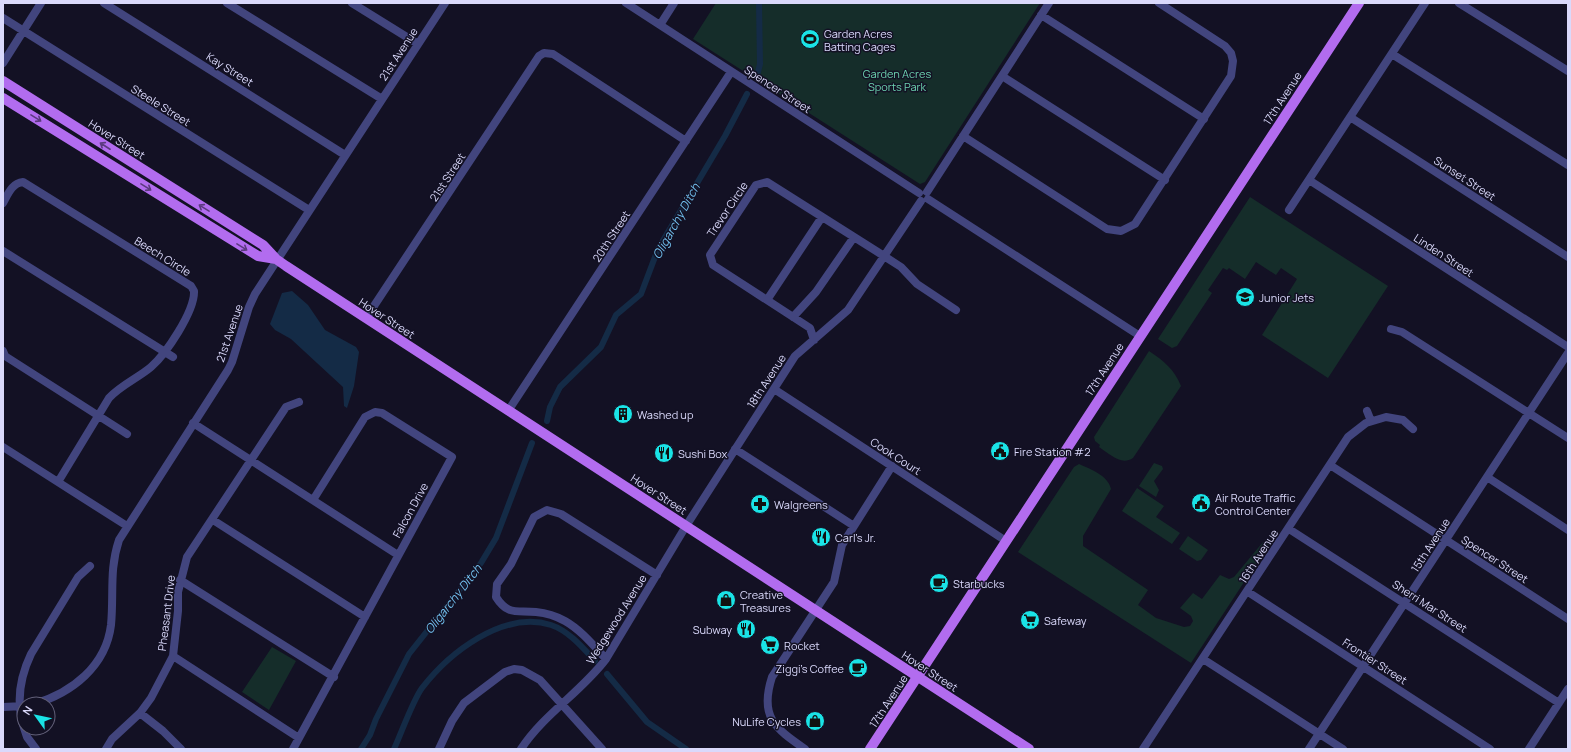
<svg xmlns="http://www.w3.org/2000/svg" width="1571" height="752" viewBox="0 0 1571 752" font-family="Manrope,sans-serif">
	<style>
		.green { fill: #152d2a }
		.water { fill: #142b46 }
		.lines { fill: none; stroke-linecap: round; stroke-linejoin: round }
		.canal { stroke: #142b46; stroke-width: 6 }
		.minor { stroke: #42457e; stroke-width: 8 }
		.major { stroke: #b26cef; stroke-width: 10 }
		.oneway { stroke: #5b3a7f }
		.labels { text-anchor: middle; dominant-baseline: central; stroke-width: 3; stroke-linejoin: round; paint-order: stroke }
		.poi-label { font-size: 11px; fill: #dad9fb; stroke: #131124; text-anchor: start }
		.street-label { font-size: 11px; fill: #dad9fb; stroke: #131124 }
		.park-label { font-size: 11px; fill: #6cd3b0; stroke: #131124 }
		.water-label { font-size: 12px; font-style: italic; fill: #72c0ef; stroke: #131124 }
	</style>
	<rect width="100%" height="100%" fill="#131124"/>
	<path class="green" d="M 716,3 L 1040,3 L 925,182 L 920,184 L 693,39 Z
		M 1250,197 L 1388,286 L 1328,378 L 1262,335 L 1297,279 L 1281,268 L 1276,275 L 1256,262 L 1245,279 L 1229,268 L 1227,270 L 1223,268 L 1208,290 L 1212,293 L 1177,346 L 1172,348 L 1158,339 Z
		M 1149,351 C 1164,361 1174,369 1181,386 L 1133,458 C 1121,466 1110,454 1099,447 L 1100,445 L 1095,441 L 1094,437 Z
		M 1154,463 L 1162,466 L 1163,469 L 1154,481 L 1159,490 L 1156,497 L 1139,486 Z
		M 1079,464 C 1090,469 1108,475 1111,489 L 1083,536 L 1083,546 L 1148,590 L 1138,605 L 1156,618 L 1184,627 L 1190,626 L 1193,621 L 1191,616 L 1180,608 L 1193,593 L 1202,599 L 1220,575 L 1229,579 L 1234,577 L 1263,542 L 1269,544 L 1191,663 L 1018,552 L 1074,467 Z
		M 1137,488 L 1164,506 L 1156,517 L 1180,533 L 1172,544 L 1122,511 Z
		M 1188,536 L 1208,550 L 1201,560 L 1197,561 L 1179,549 Z
		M 272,647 L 296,661 L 269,710 L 242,692 Z"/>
	<path class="water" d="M 292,291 L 308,305 L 325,330 L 356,347 L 359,352 L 354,386 L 347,408 L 344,406 L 343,387 L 291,339 L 275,330 L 270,324 L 282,293 Z"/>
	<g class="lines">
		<path class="canal" d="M 757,76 L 760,64 L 759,3
			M 547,421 L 550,407 L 560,387 L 601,347 L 616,315 L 641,294 L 658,249 L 725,136 L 747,94
			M 607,674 L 647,722 L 686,749
			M 361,749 L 370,735 L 376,719 L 409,654 L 481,563 L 496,538 L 532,443
			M 394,749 C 401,734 413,700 422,688 C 449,653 503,610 551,625 C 569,631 583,648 595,661"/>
		<path class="minor" d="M 104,3 L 345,155
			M 227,3 L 382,99
			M 352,3 L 418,44
			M 626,3 L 919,193
			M 1459,3 L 1568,71
			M 1041,15 L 1204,119
			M 3,18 L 309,210
			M 660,25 L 674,3
			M 1392,54 L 1568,165
			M 3,63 L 41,3
			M 1002,76 L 1165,180
			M 1350,117 L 1568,257
			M 963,136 L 1107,229 L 1121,231 L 1135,224 L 1231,76 L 1233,61 L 1231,53 L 1225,46 L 1159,3
			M 1309,180 L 1568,347
			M 927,192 L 1049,3
			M 928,199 L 1140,336
			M 3,203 C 8,194 12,183 23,182 L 191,286 L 194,291 C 195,311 166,354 151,367 C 138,378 121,385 109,398 L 58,482
			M 1289,210 L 1425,3
			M 3,251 L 173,357
			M 767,300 L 822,217
			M 793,317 L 816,292 L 854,237
			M 366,318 L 539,56 L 544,53 L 553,54 L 686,141
			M 1391,329 L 1402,332 L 1568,438
			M 814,340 L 810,328 L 713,265 L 710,255 L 756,185 L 767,182 L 884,256 L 901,267 L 917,284 L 956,310
			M 3,351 L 5,356 L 127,434
			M 774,389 L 1006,541
			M 508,411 L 731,72
			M 1367,411 L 1371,421
			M 193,423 L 398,555
			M 3,447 L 127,526
			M 735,449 L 854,526
			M 1330,465 L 1568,619
			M 1487,477 L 1568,530
			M 213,520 L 365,617
			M 1289,529 L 1559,703
			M 180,580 L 334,677
			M 1248,592 L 1490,749
			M 173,656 L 299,738
			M 606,659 C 594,646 581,630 565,621 C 556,616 546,613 536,612 C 517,610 508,616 496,597 L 497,584 L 511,564 L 534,517 L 547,510 L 561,514 L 657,575
			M 1203,659 L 1343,749
			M 34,704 C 72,693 106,666 111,625 C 114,594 109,570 119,540 L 228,370 L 232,362 L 249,307 L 255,294 L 445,3
			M 3,707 L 24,706
			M 140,713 L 163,731 L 181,749
			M 24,728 C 16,703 20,677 31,654 L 78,577 L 90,566
			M 24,728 L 27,737 L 36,749
			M 106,749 L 112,739 L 140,713 L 151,698 L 173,656 L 178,611 L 178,592 L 187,557 L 286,407 L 299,402
			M 293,749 L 452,457 L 382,413 L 375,412 L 365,417 L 313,500
			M 439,749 L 452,721 L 464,703 L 505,672 L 514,669 L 522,670 L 540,680 L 602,749
			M 521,749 C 544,714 581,692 606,659 L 686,526 L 795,356 L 848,310 L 921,201
			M 805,749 C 775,728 759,717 772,677 L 834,582 L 842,545 L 892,466
			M 1143,749 L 1348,437 L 1366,423 L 1386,417 L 1403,420 L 1413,429
			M 1309,749 L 1568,353
			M 1529,749 L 1568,689"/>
		<path class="major" d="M 3,81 L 263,245 L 276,259 L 286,266 L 1029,749
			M 3,98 L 258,256 L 276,259
			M 870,749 L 1359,3"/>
	</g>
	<defs><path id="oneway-shaft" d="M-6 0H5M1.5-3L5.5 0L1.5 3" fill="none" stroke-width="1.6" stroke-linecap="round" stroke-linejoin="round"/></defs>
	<g class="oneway">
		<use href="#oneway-shaft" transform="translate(36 118) rotate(32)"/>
		<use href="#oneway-shaft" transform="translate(105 146) rotate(-147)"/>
		<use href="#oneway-shaft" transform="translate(146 187) rotate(32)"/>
		<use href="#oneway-shaft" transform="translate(204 208) rotate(-148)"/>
		<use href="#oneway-shaft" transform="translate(242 247) rotate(32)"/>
	</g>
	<defs>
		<symbol id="stadium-disc" viewBox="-11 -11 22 22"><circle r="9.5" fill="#1ae3e6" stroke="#131124"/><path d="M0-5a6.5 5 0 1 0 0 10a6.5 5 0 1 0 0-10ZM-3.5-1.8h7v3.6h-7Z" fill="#111"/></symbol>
		<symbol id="school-disc" viewBox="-11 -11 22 22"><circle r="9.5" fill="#1ae3e6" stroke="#131124"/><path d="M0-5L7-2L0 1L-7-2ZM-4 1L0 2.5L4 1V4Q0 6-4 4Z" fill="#111"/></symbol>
		<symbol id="building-disc" viewBox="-11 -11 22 22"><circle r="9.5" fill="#1ae3e6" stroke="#131124"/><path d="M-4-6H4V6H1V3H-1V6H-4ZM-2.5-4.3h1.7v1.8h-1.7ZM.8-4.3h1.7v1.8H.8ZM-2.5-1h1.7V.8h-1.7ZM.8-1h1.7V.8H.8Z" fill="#111"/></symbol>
		<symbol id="civic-disc" viewBox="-11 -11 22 22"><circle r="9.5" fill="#1ae3e6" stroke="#131124"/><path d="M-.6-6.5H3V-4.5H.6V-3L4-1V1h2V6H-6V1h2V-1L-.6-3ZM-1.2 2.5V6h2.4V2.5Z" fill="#111"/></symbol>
		<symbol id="restaurant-disc" viewBox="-11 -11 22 22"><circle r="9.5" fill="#1ae3e6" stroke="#131124"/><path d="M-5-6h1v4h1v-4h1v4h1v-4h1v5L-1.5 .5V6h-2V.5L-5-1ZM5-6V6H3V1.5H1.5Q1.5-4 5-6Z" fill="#111"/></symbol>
		<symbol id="pharmacy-disc" viewBox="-11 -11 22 22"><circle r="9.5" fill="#1ae3e6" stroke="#131124"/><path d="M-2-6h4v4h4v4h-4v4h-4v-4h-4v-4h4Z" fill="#111"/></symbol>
		<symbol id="cafe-disc" viewBox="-11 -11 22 22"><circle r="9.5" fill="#1ae3e6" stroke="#131124"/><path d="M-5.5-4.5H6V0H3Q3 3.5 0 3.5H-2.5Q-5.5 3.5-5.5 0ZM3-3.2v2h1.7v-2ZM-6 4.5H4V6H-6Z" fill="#111"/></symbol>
		<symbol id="shop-disc" viewBox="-11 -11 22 22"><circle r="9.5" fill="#1ae3e6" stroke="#131124"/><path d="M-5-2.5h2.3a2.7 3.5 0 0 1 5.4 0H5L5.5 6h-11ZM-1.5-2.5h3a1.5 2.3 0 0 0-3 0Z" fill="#111"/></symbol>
		<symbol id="supermarket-disc" viewBox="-11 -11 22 22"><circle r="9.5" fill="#1ae3e6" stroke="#131124"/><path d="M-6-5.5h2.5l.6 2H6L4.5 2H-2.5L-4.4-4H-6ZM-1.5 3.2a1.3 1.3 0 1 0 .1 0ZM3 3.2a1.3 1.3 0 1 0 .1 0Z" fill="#111"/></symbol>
	</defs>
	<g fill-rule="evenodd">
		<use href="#stadium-disc" x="799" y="28" width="22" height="22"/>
		<use href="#school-disc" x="1234" y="286" width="22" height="22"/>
		<use href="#building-disc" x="612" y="403" width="22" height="22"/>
		<use href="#civic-disc" x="989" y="440" width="22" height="22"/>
		<use href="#restaurant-disc" x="653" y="442" width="22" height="22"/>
		<use href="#civic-disc" x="1190" y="492" width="22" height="22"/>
		<use href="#pharmacy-disc" x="749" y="493" width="22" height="22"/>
		<use href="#restaurant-disc" x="810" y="526" width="22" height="22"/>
		<use href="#cafe-disc" x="928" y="572" width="22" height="22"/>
		<use href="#shop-disc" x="715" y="589" width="22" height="22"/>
		<use href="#supermarket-disc" x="1019" y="609" width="22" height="22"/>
		<use href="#restaurant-disc" x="735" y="618" width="22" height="22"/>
		<use href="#supermarket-disc" x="759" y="634" width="22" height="22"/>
		<use href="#cafe-disc" x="847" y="657" width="22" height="22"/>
		<use href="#shop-disc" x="804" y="710" width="22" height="22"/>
	</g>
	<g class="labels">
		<g class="poi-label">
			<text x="824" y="33">Garden Acres<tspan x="824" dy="13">Batting Cages</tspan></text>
			<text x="1259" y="297">Junior Jets</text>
			<text x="637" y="414">Washed up</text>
			<text x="1014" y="451">Fire Station #2</text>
			<text x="678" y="453">Sushi Box</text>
			<text x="1215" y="497">Air Route Traffic<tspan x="1215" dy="13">Control Center</tspan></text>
			<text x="774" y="504">Walgreens</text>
			<text x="835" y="537">Carl's Jr.</text>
			<text x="953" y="583">Starbucks</text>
			<text x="740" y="594">Creative<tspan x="740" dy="13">Treasures</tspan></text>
			<text x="1044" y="620">Safeway</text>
			<text x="732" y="629" text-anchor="end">Subway</text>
			<text x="784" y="645">Rocket</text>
			<text x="844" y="668" text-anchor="end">Ziggi's Coffee</text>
			<text x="801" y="721" text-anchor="end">NuLife Cycles</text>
		</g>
		<g class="street-label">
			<text transform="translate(398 54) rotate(-57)">21st Avenue</text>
			<text transform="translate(230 69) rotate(32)">Kay Street</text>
			<text transform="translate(778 89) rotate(33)">Spencer Street</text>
			<text transform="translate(1282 98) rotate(-57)">17th Avenue</text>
			<text transform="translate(161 105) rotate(32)">Steele Street</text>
			<text transform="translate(117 139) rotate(32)">Hover Street</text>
			<text transform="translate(447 177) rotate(-57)">21st Street</text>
			<text transform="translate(1465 178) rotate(33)">Sunset Street</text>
			<text transform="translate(727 209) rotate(-56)">Trevor Circle</text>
			<text transform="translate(611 236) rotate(-57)">20th Street</text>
			<text transform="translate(1444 255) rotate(33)">Linden Street</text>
			<text transform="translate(163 256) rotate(32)">Beech Circle</text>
			<text transform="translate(387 318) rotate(33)">Hover Street</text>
			<text transform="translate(229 333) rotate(-71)">21st Avenue</text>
			<text transform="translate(1104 369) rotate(-57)">17th Avenue</text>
			<text transform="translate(766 381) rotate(-57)">18th Avenue</text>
			<text transform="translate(896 456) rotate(33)">Cook Court</text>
			<text transform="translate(659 494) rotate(33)">Hover Street</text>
			<text transform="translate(410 510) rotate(-61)">Falcon Drive</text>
			<text transform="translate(1430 545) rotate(-57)">15th Avenue</text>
			<text transform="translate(1258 556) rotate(-57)">16th Avenue</text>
			<text transform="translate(1495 559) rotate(33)">Spencer Street</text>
			<text transform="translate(1430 606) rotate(33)">Sherri Mar Street</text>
			<text transform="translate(166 613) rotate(-83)">Pheasant Drive</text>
			<text transform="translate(616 619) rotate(-58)">Wedgewood Avenue</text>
			<text transform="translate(1375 661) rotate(33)">Frontier Street</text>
			<text transform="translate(930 671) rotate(33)">Hover Street</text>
			<text transform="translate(888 701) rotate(-57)">17th Avenue</text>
		</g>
		<g class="park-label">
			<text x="897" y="73">Garden Acres<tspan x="897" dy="13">Sports Park</tspan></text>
		</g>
		<g class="water-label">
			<text transform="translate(676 221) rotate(-61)">Oligarchy Ditch</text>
			<text transform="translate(453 599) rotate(-52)">Oligarchy Ditch</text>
		</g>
	</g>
	<rect width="1571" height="752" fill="none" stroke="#dad9fb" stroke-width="8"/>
	<g transform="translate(36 716) rotate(303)"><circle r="19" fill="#131124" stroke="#63617a"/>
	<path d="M0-3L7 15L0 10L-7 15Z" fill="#1ae3e6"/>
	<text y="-6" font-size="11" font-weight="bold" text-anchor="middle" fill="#dad9fb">N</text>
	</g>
</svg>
